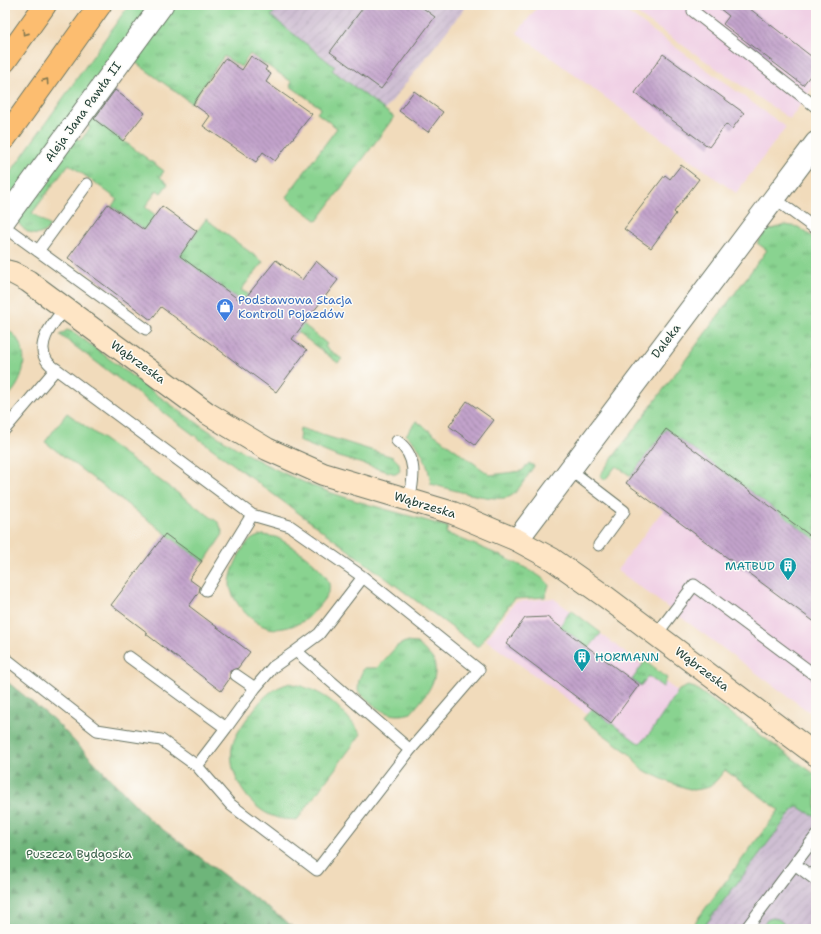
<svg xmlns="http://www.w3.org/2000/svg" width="821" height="934" viewBox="0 0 821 934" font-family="'Shantell Sans',sans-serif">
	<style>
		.built { fill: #f0d0e5 }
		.industrial { fill: url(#industrial-furrows) }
		.grass { fill: url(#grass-tufts); stroke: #548862 }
		.forest { fill: url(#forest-firs); stroke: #467957 }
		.garden { fill: #89d390; stroke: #548862 }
		.building { fill: url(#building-back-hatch) }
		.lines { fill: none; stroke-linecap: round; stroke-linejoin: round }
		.lane-casing { stroke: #687463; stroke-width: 13 }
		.street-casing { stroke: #687463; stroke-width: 24 }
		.secondary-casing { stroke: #687463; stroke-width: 24 }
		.primary-casing { stroke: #687463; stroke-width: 24 }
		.lane { stroke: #fff; stroke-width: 11 }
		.street { stroke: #fff; stroke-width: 22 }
		.secondary { stroke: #fee5c5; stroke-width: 22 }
		.primary { stroke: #fcbd6f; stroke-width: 22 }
		.oneway { stroke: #82774f }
		.labels { text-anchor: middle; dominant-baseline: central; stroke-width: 3; stroke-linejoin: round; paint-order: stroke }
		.street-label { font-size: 12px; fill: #1f3d34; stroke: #fdfcf7 }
		.shop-label { font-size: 12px; fill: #366cbe; stroke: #fdfcf7; text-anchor: start }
		.culture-label { font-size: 12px; fill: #0d838f; stroke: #fdfcf7; text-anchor: end }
		.park-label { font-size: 12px; fill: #3a624b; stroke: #fdfcf7 }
	</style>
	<defs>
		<pattern id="industrial-furrows" width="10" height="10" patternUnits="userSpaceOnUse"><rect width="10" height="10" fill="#cebed2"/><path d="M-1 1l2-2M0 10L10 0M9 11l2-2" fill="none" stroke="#b0a4b5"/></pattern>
		<pattern id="grass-tufts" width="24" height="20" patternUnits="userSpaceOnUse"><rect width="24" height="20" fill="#89d390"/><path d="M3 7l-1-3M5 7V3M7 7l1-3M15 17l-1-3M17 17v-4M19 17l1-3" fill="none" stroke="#6fac76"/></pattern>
		<pattern id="forest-firs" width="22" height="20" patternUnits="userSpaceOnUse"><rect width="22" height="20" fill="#6eb57a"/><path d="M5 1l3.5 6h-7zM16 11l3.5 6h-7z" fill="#5a9465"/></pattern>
		<pattern id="building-back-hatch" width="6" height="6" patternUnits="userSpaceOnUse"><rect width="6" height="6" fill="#c2a3cb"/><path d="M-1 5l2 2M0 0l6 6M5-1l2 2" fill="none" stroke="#9d86a6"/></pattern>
	</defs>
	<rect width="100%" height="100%" fill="#fdfcf7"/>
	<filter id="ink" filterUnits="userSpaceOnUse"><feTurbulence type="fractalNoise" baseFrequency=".025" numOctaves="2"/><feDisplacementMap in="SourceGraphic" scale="8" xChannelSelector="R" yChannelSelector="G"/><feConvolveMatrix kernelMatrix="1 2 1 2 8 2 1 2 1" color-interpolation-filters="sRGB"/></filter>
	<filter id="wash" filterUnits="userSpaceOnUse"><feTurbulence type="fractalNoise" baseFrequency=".012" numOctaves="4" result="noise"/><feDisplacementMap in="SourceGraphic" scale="16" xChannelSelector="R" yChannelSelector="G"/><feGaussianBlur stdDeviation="0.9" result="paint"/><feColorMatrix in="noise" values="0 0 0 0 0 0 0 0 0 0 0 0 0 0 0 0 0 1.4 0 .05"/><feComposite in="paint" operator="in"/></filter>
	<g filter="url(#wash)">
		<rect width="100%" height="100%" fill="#f1dbbb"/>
		<path class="built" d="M 539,5 L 617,5 L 786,127 L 736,193 L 517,33 Z
			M 624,5 L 816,5 L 816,83 L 790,119 Z
			M 663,510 L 816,623 L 816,717 L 617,570 Z
			M 553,598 L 681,694 L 639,751 L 486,640 L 515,602 Z"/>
		<path class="industrial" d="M 247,5 L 467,5 L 385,110 Z
			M 798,785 L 816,797 L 816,929 L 690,929 Z"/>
		<path class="grass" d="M 174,5 L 276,5 L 278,7 L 271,16 L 335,67 L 332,70 L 394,117 L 317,221 L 286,197 L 337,128 L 317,113 L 321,108 L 290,86 L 292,82 L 250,54 L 241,67 L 224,56 L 191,103 L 135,62 Z
			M 115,90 L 94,119 L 164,171 L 160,177 L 168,184 L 161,193 L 157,190 L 145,207 L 190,241 L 206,219 L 263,262 L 241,290 L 303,324 L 327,344 L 325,347 L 342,359 L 338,363 L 296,331 L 290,338 L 112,206 L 117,199 L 69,164 L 32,213 L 50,226 C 40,239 29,236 19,224 L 18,218 L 74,138 L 81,140 L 90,128 L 87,124 L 112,91 Z
			M 785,225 L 798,227 L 816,239 L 816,540 L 666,429 L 631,476 L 616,466 L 605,480 L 600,475 L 767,250 L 757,243 L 766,231 Z
			M 5,328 C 32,343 28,381 5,399 Z
			M 67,330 L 75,333 C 145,385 212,441 292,477 C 341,500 396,511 448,527 L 446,533 C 463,540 543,571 549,585 L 545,597 L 514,599 L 478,647 L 60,335 Z
			M 416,421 L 490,475 L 522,471 L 529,463 L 534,466 C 529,473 518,492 511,496 C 499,504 446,488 431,484 C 428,463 422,448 406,435 Z
			M 300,428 L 393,457 L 399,463 L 400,471 L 396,474 L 336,456 L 299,441 Z
			M 263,535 C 268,536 274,536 278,538 C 292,546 334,572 329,590 C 326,599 315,610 309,617 C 300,625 280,631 269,628 C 252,624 231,601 230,584 C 230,574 235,564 239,555 C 246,543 250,538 263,535 Z
			M 571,610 L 601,633 L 589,648 L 560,626 Z
			M 405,642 L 417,643 C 422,648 432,656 434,662 C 440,681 422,700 411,713 C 388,720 374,707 358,691 L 359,679 L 364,668 L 377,668 L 397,646 Z
			M 645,661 L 667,678 L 663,687 L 648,676 L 641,686 L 632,680 Z
			M 290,683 C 327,692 339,705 361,734 L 297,820 C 290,819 282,820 275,817 C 248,808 225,772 233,743 C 237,732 245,721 252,712 C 264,696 271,689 290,683 Z
			M 688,686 L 695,688 L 816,775 L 816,815 C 808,815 804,808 797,807 L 793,810 L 702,929 L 690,929 L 779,810 L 725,770 L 715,782 L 706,788 L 693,790 L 671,783 L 641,769 L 631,755 L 583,719 L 592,709 L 637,742 L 640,743 L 651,732 L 679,690 Z
			M 772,918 L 778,919 L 791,929 L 761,929 L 767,920 Z"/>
		<path class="forest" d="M 5,680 L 54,720 L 150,820 L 296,929 L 5,929 Z"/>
		<path class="garden" d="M 129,5 L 154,5 L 5,206 L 5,181 L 8,176 Z
			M 67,413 L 219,523 L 223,534 L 205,561 L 202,561 L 45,442 Z"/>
		<g id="blocks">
			<path class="building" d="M 365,5 L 419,5 L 435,17 L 381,89 L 330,52 Z
				M 715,5 L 745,5 L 816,60 L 816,68 L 803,85 L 723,24 L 729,16 Z
				M 663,54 L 744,113 L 732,129 L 726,124 L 709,147 L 635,93 Z
				M 251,56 L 267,67 L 265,70 L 271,74 L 266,82 L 312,114 L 275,161 L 263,152 L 256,162 L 203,126 L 210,116 L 193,104 L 225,58 L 242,70 Z
				M 115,90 L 145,113 L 123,141 L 94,119 Z
				M 414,91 L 443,112 L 428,132 L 399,111 Z
				M 681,165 L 699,179 L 674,212 L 676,214 L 651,248 L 624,229 L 665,175 L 670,179 Z
				M 108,204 L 144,230 L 162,206 L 197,231 L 180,256 L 242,302 L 276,260 L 302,280 L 316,261 L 338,280 L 292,339 L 307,350 L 276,392 L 161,307 L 151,320 L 68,258 Z
				M 467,401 L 494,420 L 475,445 L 449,426 Z
				M 666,429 L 816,540 L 816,623 L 626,483 Z
				M 165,534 L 202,561 L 189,579 L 200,587 L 199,592 L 189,606 L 250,652 L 238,668 L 230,671 L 230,678 L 221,691 L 146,634 L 148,633 L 111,605 Z
				M 547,617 L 639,685 L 611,723 L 506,644 L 525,618 Z"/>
		</g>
	</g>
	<g filter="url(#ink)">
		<use href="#blocks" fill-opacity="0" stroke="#687463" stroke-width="1"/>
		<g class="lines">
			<defs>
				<path id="lane" d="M 693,11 L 816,107
					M 775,199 L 816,229
					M 5,227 L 146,329
					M 38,251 L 87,184
					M 56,369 L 252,515 L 290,526 L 363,577
					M 5,429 L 56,369 C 53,367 49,364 47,361 C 34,343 55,321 65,308
					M 397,441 C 418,456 414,479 409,500
					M 569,469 L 624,511 L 599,545
					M 206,590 L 252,515
					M 656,635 L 694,585 L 816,676
					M 296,651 L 319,634 L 363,577 L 479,670 L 410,750
					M 5,658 L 97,730 L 161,740 L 197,766 L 226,728 L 129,657
					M 226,728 L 255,688 L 236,675
					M 197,766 L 231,805 L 317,870 L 410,750 L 296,651 L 273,667 L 255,688
					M 796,865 L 816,880
					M 746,929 L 816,836"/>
				<path id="street" d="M 5,219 L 162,5
					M 517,540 L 816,143"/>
				<path id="secondary" d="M 5,271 L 13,273 L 28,281 L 207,413 L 267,449 L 323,474 L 453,513 L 517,540 L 552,559 L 606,597 L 816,755"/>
				<path id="primary" d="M 5,61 L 45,5
					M 5,138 L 100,5"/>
			</defs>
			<use href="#lane" class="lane-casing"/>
			<use href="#street" class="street-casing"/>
			<use href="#secondary" class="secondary-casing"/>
			<use href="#primary" class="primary-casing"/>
			<use href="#lane" class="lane"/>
			<use href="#street" class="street"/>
			<use href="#secondary" class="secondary"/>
			<use href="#primary" class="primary"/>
		</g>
		<defs><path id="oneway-chevron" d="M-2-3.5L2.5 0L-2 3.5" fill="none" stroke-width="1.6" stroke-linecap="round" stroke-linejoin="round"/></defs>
		<g class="oneway">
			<use href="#oneway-chevron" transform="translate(25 33) rotate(125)"/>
			<use href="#oneway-chevron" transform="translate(46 81) rotate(-55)"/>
		</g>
	</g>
	<defs>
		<symbol id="shop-pin" viewBox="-11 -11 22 30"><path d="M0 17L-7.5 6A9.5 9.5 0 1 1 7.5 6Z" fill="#3f7fe0" stroke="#fdfcf7"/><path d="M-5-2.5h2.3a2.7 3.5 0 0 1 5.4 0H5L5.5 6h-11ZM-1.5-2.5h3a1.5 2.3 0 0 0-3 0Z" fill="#fff"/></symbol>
		<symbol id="building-pin" viewBox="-11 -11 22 30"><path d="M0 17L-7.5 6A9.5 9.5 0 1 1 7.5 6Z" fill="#0f9aa8" stroke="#fdfcf7"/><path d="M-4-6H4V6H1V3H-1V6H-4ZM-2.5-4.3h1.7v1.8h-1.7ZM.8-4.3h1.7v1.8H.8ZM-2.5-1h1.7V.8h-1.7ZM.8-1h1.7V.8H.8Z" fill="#fff"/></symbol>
	</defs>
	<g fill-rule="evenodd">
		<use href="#shop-pin" x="215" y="297" width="20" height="27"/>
		<use href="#building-pin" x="778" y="556" width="20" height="27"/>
		<use href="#building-pin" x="572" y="647" width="20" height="27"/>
	</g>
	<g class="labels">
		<g class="street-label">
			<text transform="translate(83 112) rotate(-54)">Aleja Jana Pawła II</text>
			<text transform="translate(666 341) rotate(-53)">Daleka</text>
			<text transform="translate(138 362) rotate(36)">Wąbrzeska</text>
			<text transform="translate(425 505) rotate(17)">Wąbrzeska</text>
			<text transform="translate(702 669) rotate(37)">Wąbrzeska</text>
		</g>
		<g class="shop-label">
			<text x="238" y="300">Podstawowa Stacja<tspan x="238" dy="14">Kontroli Pojazdów</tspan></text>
		</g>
		<g class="culture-label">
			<text x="775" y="566">MATBUD</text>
			<text x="595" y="657" text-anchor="start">HORMANN</text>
		</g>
		<g class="park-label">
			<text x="79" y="854">Puszcza Bydgoska</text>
		</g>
	</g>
	<rect width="821" height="934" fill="none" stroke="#fdfcf7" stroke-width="20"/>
</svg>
